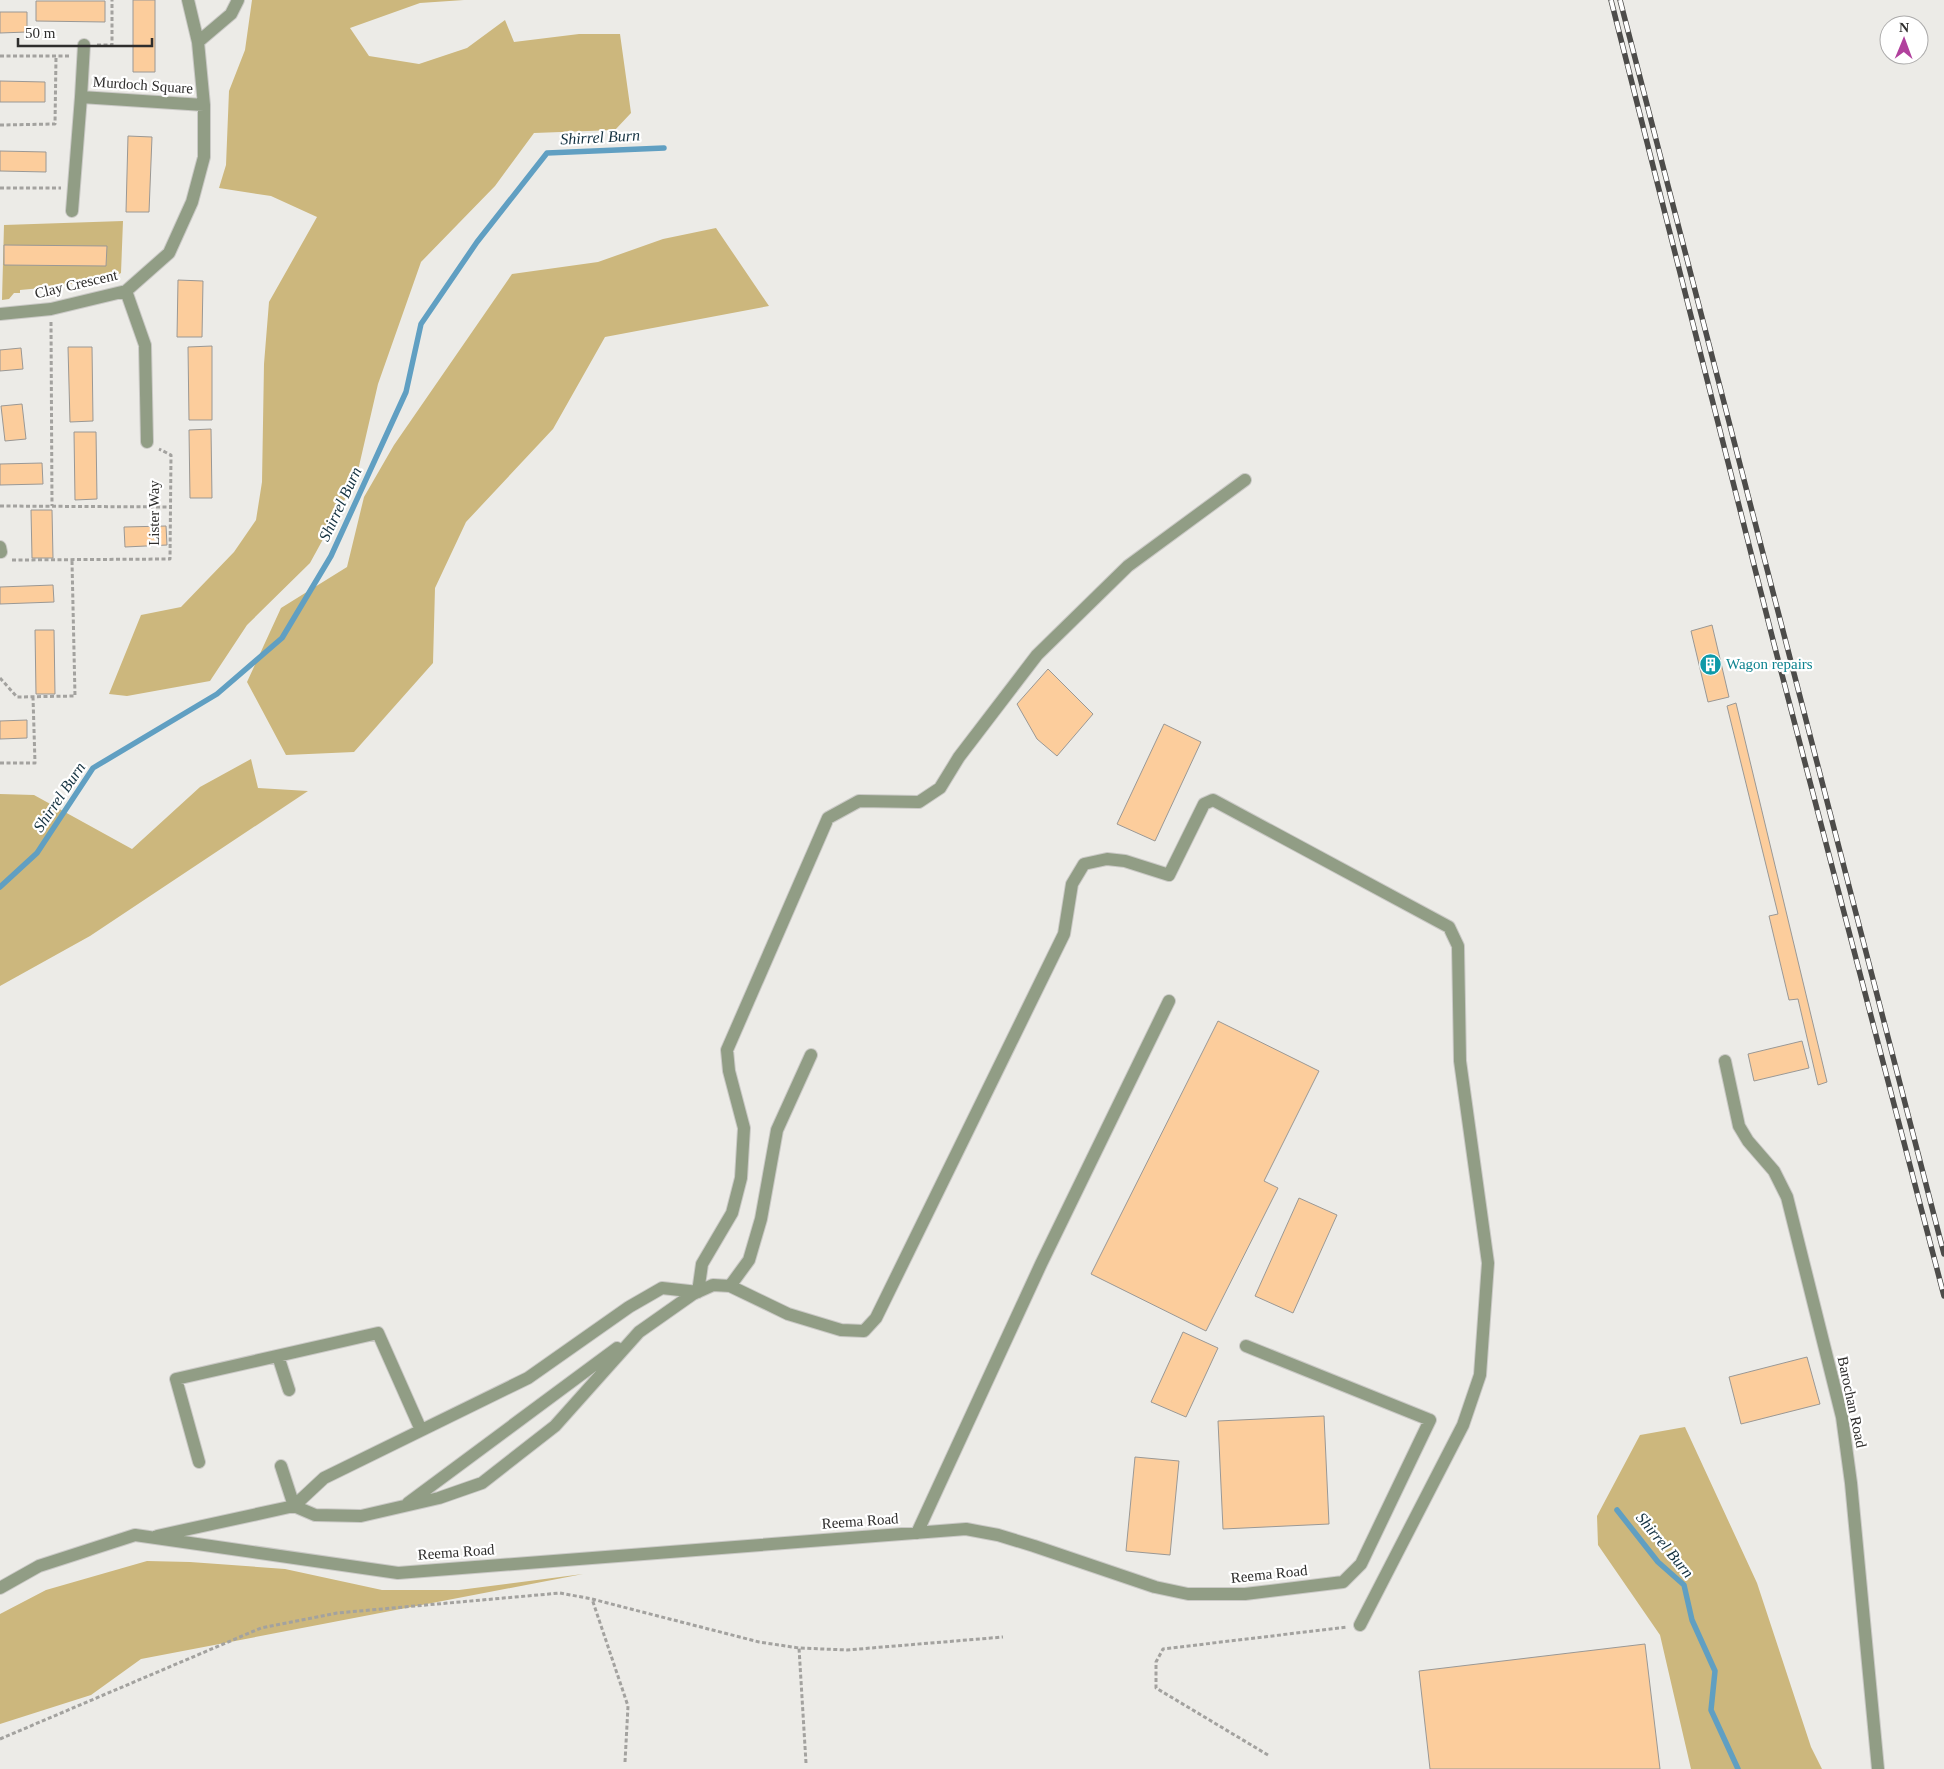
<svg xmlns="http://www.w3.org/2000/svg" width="1944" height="1769" viewBox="0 0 1944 1769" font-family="'Times New Roman',serif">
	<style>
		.green { fill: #ccb77d }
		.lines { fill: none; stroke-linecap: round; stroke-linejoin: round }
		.stream { stroke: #609fc2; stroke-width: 5.5 }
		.building { fill: #fccd9c; stroke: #9a9895 }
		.minor-casing { stroke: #cac9c6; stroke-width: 14 }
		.path { stroke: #a3a29f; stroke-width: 3; stroke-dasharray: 4 2.5; stroke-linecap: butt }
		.minor { stroke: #919d85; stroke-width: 12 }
		.rail-casing { stroke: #4d4c4a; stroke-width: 5.5 }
		.rail { stroke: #fff; stroke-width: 4; stroke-dasharray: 11; stroke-linecap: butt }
		.labels { text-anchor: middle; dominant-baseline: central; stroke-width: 4.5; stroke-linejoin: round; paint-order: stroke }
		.street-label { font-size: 15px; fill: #2f2e2d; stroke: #fff }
		.culture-label { font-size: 15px; fill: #0d838f; stroke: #fff; text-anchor: start }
		.water-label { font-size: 16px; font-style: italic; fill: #133140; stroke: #fff }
	</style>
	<rect width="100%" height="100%" fill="#ecebe7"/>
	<path class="green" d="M 252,0 L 464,0 L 420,3 L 350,28 L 369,56 L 419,64 L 467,48 L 505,20 L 514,42 L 579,34 L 620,34 L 631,113 L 615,130 L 534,133 L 495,186 L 421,262 L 378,384 L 356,479 L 310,563 L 247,625 L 210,681 L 127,696 L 109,694 L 141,615 L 181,607 L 234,552 L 256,520 L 262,482 L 264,364 L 269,302 L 317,217 L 271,196 L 219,188 L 226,165 L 229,91 L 245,50 Z
		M 123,221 L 121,273 L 110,279 L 100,276 L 63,286 L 20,290 L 20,293 L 14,293 L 9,299 L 2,300 L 4,225 Z
		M 716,228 L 769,306 L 605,337 L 553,429 L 466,522 L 435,588 L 433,663 L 354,752 L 286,755 L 247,682 L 281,608 L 347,567 L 364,497 L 394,445 L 512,274 L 598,262 L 663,239 Z
		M 251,759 L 258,788 L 308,791 L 90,936 L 0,986 L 0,794 L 34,795 L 132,849 L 200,787 Z
		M 1685,1427 L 1757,1583 L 1811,1747 L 1822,1769 L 1691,1769 L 1660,1635 L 1598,1545 L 1597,1516 L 1640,1435 Z
		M 147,1561 L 190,1562 L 285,1569 L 382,1590 L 459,1590 L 583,1574 L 141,1659 L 91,1695 L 0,1724 L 0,1614 L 46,1590 Z"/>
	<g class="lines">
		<path class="stream" d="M 0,887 L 37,853 L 93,768 L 217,694 L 282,638 L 331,556 L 406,392 L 421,324 L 477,242 L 547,153 L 664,148
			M 1617,1510 L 1658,1562 L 1684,1585 L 1692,1620 L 1715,1671 L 1711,1710 L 1738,1769"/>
	</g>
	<path class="building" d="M 133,0 L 155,0 L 155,72 L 133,72 Z
		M 36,1 L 105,1 L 105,22 L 36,21 Z
		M 0,12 L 27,12 L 27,32 L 0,33 Z
		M 0,81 L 45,82 L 45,102 L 0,102 Z
		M 128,136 L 152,137 L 149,212 L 126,212 Z
		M 0,151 L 46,152 L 46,172 L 0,171 Z
		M 4,245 L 107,246 L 106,266 L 4,265 Z
		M 178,280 L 203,281 L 202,337 L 177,337 Z
		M 212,346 L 212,420 L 189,420 L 188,347 Z
		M 68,347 L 92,347 L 93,421 L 70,422 Z
		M 21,348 L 23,369 L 0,371 L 0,350 Z
		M 22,404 L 26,439 L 5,441 L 1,406 Z
		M 211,429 L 212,498 L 190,498 L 189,430 Z
		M 74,432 L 96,432 L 97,499 L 75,500 Z
		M 42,463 L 43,484 L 0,485 L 0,464 Z
		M 31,510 L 52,510 L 53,558 L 32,558 Z
		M 166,526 L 167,545 L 125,547 L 124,527 Z
		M 53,585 L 54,602 L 0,604 L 0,587 Z
		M 1712,625 L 1729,697 L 1708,702 L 1691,631 Z
		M 35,630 L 54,630 L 55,694 L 36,694 Z
		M 1048,669 L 1093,714 L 1057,756 L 1037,739 L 1017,704 Z
		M 1736,703 L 1827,1082 L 1818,1085 L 1798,999 L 1789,1000 L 1769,916 L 1778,914 L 1727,706 Z
		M 27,720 L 27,738 L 0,739 L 0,721 Z
		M 1164,724 L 1201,742 L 1155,841 L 1117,824 Z
		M 1218,1021 L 1319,1071 L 1264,1181 L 1278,1188 L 1206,1331 L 1091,1274 Z
		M 1802,1041 L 1809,1068 L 1754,1081 L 1748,1054 Z
		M 1299,1198 L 1337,1215 L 1293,1313 L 1255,1296 Z
		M 1183,1332 L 1218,1348 L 1186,1417 L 1151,1402 Z
		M 1807,1357 L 1820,1404 L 1741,1424 L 1729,1377 Z
		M 1324,1416 L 1329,1524 L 1223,1529 L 1218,1421 Z
		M 1135,1457 L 1179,1461 L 1170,1555 L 1126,1551 Z
		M 1645,1644 L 1660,1769 L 1430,1769 L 1419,1671 Z"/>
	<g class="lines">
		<defs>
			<path id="minor" d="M 198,42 L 231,14 L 238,0
				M 81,97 L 84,45
				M 72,211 L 81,97 L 204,105
				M 126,291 L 145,345 L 147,442
				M 0,314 L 51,309 L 126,291 L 169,253 L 192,202 L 204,157 L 204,105 L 198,42 L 188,0
				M 0,547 L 1,552
				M 1725,1061 L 1739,1126 L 1748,1141 L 1774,1171 L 1787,1197 L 1842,1417 L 1851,1483 L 1878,1769
				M 730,1286 L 749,1260 L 761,1219 L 777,1130 L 811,1055
				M 698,1292 L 702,1264 L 732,1213 L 741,1178 L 744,1128 L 729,1071 L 727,1050 L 828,818 L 859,801 L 919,802 L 940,788 L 959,757 L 1037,655 L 1128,566 L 1245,480
				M 278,1356 L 289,1390
				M 199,1462 L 176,1379 L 378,1333 L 421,1430
				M 281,1466 L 294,1506
				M 408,1503 L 617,1348
				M 294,1506 L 315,1515 L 361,1516 L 439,1498 L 482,1483 L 555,1426 L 639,1332 L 693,1294 L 713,1285 L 730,1286 L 788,1314 L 841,1330 L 864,1331 L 876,1318 L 1064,934 L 1072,884 L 1084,864 L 1107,859 L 1125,861 L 1169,875 L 1204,804 L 1213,800 L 1449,927 L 1458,946 L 1460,1061 L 1488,1263 L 1480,1375 L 1463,1425 L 1360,1625
				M 917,1533 L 1041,1264 L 1169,1001
				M 157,1536 L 294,1506 L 324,1478 L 528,1378 L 629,1307 L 662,1288 L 698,1292
				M 0,1588 L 39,1566 L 135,1535 L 398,1573 L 966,1529 L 998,1535 L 1034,1546 L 1155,1587 L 1188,1594 L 1245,1594 L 1343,1582 L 1361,1564 L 1430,1420 L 1246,1346"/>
		</defs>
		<use href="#minor" class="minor-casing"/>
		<path class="path" d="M 97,45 L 112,45 L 112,0
			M 0,56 L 70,56
			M 0,125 L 55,124 L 56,57
			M 0,188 L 61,188
			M 51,322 L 52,506
			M 0,506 L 169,507
			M 12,560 L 170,559 L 171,455 L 159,449
			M 0,678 L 17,697 L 75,696 L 72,561
			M 0,763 L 35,763 L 33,697
			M 0,1739 L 261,1628 L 337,1613 L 560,1593 L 592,1599
			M 1268,1755 L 1156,1688 L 1156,1662 L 1163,1649 L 1347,1627
			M 625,1762 L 628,1706 L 592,1599 L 759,1642 L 799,1648
			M 806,1763 L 799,1648 L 847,1650 L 1003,1637"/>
		<use href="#minor" class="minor"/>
		<defs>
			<path id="rail" d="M 1611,0 L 1774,644 L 1944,1296
				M 1620,0 L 1944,1254"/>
		</defs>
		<use href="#rail" class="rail-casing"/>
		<use href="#rail" class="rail"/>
	</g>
	<defs>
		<symbol id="building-disc" viewBox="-11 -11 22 22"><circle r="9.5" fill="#0f9aa8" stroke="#fff"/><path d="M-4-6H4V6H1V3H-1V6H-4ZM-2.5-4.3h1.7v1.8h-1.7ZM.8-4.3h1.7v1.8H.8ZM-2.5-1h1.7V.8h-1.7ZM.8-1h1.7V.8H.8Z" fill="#fff"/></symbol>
	</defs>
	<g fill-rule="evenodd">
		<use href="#building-disc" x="1698" y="652" width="25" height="25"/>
	</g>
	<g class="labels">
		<g class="street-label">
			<text transform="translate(143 85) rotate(4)">Murdoch Square</text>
			<text transform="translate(76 284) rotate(-13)">Clay Crescent</text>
			<text transform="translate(154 513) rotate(-90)">Lister Way</text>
			<text transform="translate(1852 1402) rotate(78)">Barochan Road</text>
			<text transform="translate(860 1521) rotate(-4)">Reema Road</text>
			<text transform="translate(456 1552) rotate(-4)">Reema Road</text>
			<text transform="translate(1269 1574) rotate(-6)">Reema Road</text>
		</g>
		<g class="culture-label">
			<text x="1726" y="664">Wagon repairs</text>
		</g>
		<g class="water-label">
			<text transform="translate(600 137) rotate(-3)">Shirrel Burn</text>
			<text transform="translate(340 504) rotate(-65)">Shirrel Burn</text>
			<text transform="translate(59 797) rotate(-56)">Shirrel Burn</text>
			<text transform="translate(1665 1545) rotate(50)">Shirrel Burn</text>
		</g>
	</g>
	<g transform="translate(1904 40) rotate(1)"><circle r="24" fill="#ffffff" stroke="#acabab"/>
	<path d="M0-4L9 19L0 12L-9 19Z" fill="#b1419d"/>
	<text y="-8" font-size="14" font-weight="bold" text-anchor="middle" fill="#2f2e2d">N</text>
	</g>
	<path d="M18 38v8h134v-8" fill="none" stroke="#2f2e2d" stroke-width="2.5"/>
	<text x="25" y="38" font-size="15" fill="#2f2e2d" stroke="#ffffff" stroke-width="4" paint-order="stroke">50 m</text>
</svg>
